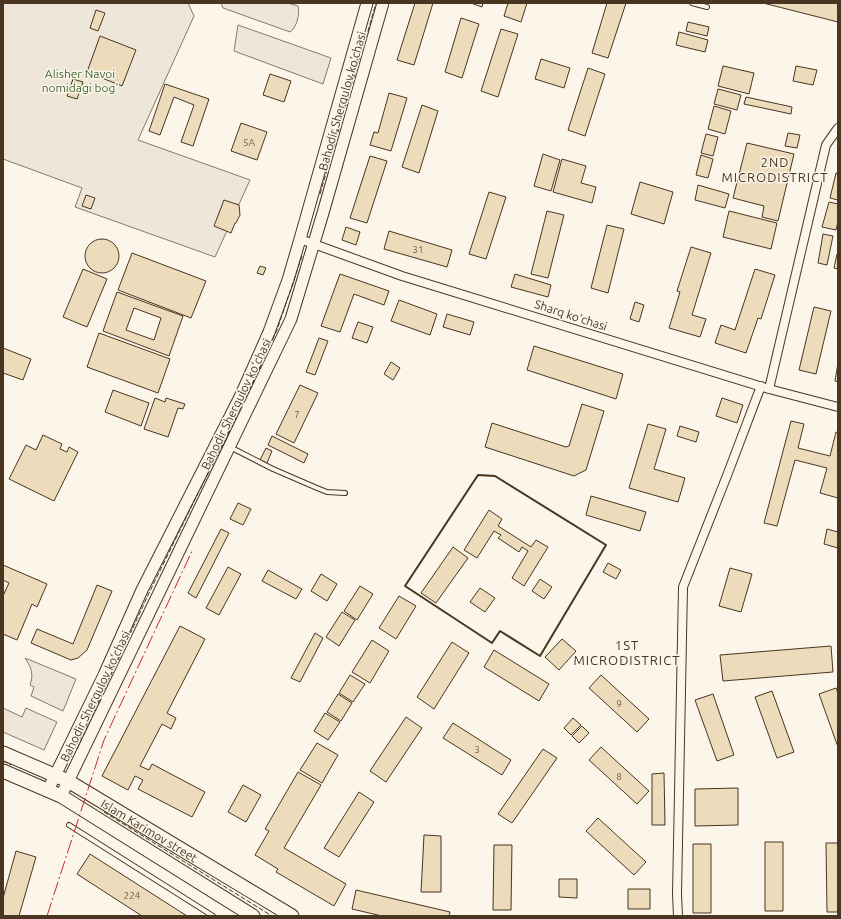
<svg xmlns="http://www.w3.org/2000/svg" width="841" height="919" viewBox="0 0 841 919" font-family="Ubuntu,sans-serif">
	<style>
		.green { fill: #ede6d9; stroke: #887966 }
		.parking { fill: #ede7d9; stroke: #887966 }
		.building { fill: #ecdcbc; stroke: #4a3520; fill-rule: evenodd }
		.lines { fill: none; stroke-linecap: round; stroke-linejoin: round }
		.lane-casing { stroke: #4a3520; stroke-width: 6 }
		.street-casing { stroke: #4a3520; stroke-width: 10 }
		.secondary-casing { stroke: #4a3520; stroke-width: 13 }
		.primary-casing { stroke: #4a3520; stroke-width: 15 }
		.lane { stroke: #fbf6e9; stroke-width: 4 }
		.street { stroke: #fbf6e9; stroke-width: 8 }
		.secondary { stroke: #fbf6e9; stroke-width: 11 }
		.primary { stroke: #fbf6e9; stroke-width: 13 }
		.fence { stroke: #4a3520; stroke-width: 1; stroke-dasharray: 5 2; stroke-linecap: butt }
		.wall { stroke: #4a3520; stroke-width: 2 }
		.power { stroke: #c62828; stroke-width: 1; stroke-dasharray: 14 3 2 3; stroke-linecap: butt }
		.labels { text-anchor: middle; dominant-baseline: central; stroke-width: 3; stroke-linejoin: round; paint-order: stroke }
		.number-label { font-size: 10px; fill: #725f47 }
		.park-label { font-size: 12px; fill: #436837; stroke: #fbf6e9 }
		.street-label { font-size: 12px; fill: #4a3520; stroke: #fbf6e9 }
		.neighbourhood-label { font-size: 13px; letter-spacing: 1px; fill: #4a3520; stroke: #fbf6e9 }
	</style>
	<rect width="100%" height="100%" fill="#fbf6e9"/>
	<path class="green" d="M 3,3 L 188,3 L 194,16 L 138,140 L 250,180 L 215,257 L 75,207 L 82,188 L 3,159 Z
		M 221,3 L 288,3 L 298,6 C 300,14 297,27 290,32 L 223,8 Z
		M 25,658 L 76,679 L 63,711 L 31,696 L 34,687 L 30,685 C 34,674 31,667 25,658 Z
		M 3,708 L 22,717 L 26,708 L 57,722 L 44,750 L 3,732 Z"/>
	<path class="parking" d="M 238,25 L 331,58 L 323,84 L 234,51 Z"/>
	<path class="building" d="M 415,3 L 433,3 L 414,65 L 397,60 Z
		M 471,3 L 483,3 L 482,7 Z
		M 508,3 L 527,3 L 521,22 L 504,16 Z
		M 607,3 L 626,3 L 608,58 L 592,53 Z
		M 763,3 L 834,3 L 838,4 L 838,22 Z
		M 96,10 L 105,13 L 98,31 L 90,28 Z
		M 461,18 L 479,24 L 462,78 L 445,72 Z
		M 688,22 L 709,27 L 707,36 L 686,31 Z
		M 501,29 L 518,34 L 498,97 L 481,91 Z
		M 679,32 L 708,40 L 705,52 L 676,45 Z
		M 100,36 L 136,50 L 122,86 L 87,72 Z
		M 541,59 L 570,68 L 564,88 L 535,79 Z
		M 723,66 L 754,73 L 749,94 L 718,86 Z
		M 796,66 L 817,70 L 813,85 L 793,81 Z
		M 588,68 L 605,74 L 585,136 L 568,130 Z
		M 270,74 L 291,81 L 284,102 L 263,95 Z
		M 73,79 L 83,82 L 77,99 L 67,96 Z
		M 165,84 L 209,99 L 193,146 L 181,142 L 194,105 L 174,97 L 160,135 L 149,131 Z
		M 718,89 L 741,95 L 737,110 L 714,104 Z
		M 389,93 L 407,98 L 391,151 L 370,145 L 374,132 L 378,133 Z
		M 746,97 L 792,107 L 791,114 L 744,104 Z
		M 422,105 L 438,111 L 419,173 L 402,167 Z
		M 714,106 L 731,111 L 725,134 L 708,129 Z
		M 241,123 L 267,132 L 257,160 L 231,151 Z
		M 788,133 L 800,135 L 797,148 L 785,146 Z
		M 706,134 L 718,137 L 713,156 L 701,153 Z
		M 747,143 L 794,154 L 778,221 L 762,217 L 764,206 L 733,198 Z
		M 543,154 L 560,160 L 551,191 L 534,186 Z
		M 701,155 L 713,159 L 708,178 L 696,175 Z
		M 370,156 L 387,161 L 367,223 L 350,218 Z
		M 562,159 L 586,166 L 581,183 L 596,187 L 592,203 L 553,192 Z
		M 836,173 L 838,173 L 838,200 L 830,198 Z
		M 640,182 L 673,192 L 664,224 L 631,214 Z
		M 698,185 L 729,194 L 725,208 L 695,200 Z
		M 489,192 L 506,197 L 486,259 L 469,254 Z
		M 86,195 L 95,198 L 91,209 L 82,206 Z
		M 224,200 L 239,205 L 240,215 L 236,223 L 235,223 L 231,233 L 214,226 Z
		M 829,202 L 838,204 L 838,222 L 836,230 L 822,227 Z
		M 547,211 L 564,215 L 548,278 L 531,274 Z
		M 729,211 L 777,223 L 771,249 L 723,237 Z
		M 607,225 L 624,229 L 608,293 L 591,288 Z
		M 346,227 L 360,232 L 356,245 L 342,240 Z
		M 389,231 L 452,250 L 447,267 L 384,249 Z
		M 823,234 L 833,236 L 827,265 L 818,263 Z
		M85 256a17 17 0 1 1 34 0a17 17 0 1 1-34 0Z
		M 691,247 L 711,253 L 692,315 L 706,319 L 700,337 L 669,328 L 680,292 L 677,291 Z
		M 132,253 L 206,281 L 191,318 L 118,290 Z
		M 837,254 L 838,255 L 838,269 L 834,268 Z
		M 260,266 L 266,268 L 263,275 L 257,273 Z
		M 83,269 L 107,279 L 87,327 L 63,317 Z
		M 755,269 L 775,275 L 761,319 L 758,318 L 746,353 L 715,343 L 721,325 L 735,330 Z
		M 340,274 L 389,291 L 384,305 L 354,294 L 340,332 L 321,326 Z
		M 515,274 L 551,285 L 548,297 L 511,287 Z
		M 117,292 L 183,316 L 169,356 L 103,331 ZM 134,308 L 161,318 L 154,340 L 126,330 Z
		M 399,300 L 437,314 L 430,335 L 391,321 Z
		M 635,302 L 644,305 L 639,322 L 630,319 Z
		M 814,307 L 831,311 L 816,374 L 799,370 Z
		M 447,314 L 474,322 L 470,335 L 443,327 Z
		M 358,322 L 373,327 L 367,343 L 352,338 Z
		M 99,333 L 170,359 L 158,393 L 87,367 Z
		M 319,338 L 328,341 L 315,375 L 306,372 Z
		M 534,346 L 623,374 L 616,399 L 527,370 Z
		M 3,348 L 31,359 L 23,380 L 3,373 Z
		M 391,362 L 400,368 L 393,380 L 384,374 Z
		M 838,363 L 838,382 L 835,381 Z
		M 300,385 L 318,393 L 294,443 L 276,434 Z
		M 113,390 L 149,403 L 141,426 L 105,412 Z
		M 155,398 L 165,402 L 166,398 L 185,404 L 183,409 L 178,408 L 168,437 L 144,429 Z
		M 722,398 L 743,405 L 737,423 L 716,416 Z
		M 582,404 L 604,411 L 586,470 L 574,476 L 485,447 L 492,423 L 566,447 L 569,446 Z
		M 791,421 L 804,424 L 798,448 L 830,456 L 836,432 L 838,433 L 838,498 L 820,493 L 827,468 L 795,460 L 777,526 L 764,523 Z
		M 648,424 L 666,429 L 654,469 L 685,478 L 678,502 L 629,488 Z
		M 680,426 L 699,432 L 696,442 L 677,436 Z
		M 43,435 L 62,444 L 60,449 L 67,452 L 69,447 L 78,452 L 54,501 L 9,479 L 26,445 L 36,450 Z
		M 272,436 L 308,454 L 304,463 L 268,445 Z
		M 266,448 L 272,451 L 267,463 L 260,460 Z
		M 591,496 L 646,512 L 640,531 L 586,515 Z
		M 238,503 L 251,509 L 243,525 L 230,519 Z
		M 489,510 L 502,519 L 498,526 L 531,547 L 536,540 L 548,547 L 524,586 L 512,578 L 528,551 L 522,547 L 519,552 L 498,538 L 501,535 L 494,531 L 477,558 L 464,550 Z
		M 221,529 L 229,533 L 196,598 L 188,593 Z
		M 827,529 L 838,532 L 838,548 L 824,544 Z
		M 453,547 L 468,558 L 436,603 L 421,593 Z
		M 608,563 L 621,570 L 616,579 L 603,572 Z
		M 3,565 L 47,584 L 37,607 L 32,604 L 17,640 L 3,634 L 3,596 L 9,583 L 3,580 Z
		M 228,567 L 241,574 L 219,615 L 206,608 Z
		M 730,568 L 752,574 L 741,612 L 719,606 Z
		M 268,570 L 302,589 L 296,599 L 262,581 Z
		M 321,574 L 337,584 L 327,601 L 311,591 Z
		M 540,579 L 552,587 L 544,599 L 532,591 Z
		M 97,585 L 112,591 L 87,650 L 78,658 L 71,660 L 31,643 L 37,629 L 73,644 Z
		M 360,586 L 373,594 L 357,620 L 344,611 Z
		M 480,588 L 495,598 L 485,612 L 470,602 Z
		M 399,596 L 416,606 L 396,639 L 379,628 Z
		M 342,612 L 355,620 L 339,646 L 326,637 Z
		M 180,626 L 205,639 L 167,713 L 176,718 L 171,729 L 162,724 L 140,766 L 149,770 L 152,764 L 205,792 L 192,817 L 138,789 L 143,780 L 135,776 L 128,790 L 102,776 Z
		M 315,633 L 323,638 L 300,682 L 291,678 Z
		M 562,639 L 576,651 L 559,670 L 545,657 Z
		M 372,640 L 389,651 L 370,683 L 352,672 Z
		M 452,642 L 469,653 L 434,709 L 417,697 Z
		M 831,646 L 833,672 L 723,681 L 720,655 Z
		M 494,650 L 549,684 L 539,701 L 484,667 Z
		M 350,675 L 365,684 L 353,702 L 339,693 Z
		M 601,675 L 649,719 L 637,732 L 589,688 Z
		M 836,688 L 838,693 L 838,747 L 819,694 Z
		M 772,691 L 794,752 L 777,758 L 755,697 Z
		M 338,694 L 352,703 L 341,721 L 327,712 Z
		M 713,694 L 734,755 L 717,761 L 695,700 Z
		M 325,713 L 340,722 L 328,740 L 314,731 Z
		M 406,717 L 422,728 L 386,782 L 370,771 Z
		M 573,718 L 581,725 L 571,735 L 564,728 Z
		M 453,723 L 511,760 L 502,775 L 443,738 Z
		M 582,726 L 589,733 L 579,743 L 572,736 Z
		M 317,743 L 338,755 L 322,783 L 300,770 Z
		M 601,747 L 649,791 L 637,804 L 589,760 Z
		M 543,749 L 557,758 L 512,823 L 498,814 Z
		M 298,772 L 321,785 L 284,848 L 346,884 L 334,906 L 276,872 L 278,869 L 255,855 L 269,831 L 265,829 Z
		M 664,773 L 665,825 L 652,825 L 652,774 Z
		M 243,785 L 261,795 L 246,822 L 228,812 Z
		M 738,788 L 738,825 L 695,826 L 695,789 Z
		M 359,792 L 374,802 L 339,857 L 324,848 Z
		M 598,818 L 646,862 L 634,875 L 586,831 Z
		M 424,835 L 441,836 L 441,892 L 421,892 Z
		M 765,842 L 783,842 L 783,911 L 765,911 Z
		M 826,843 L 838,843 L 838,912 L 827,912 Z
		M 693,844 L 711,844 L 711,913 L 693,913 Z
		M 494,845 L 512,845 L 511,910 L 493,910 Z
		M 16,851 L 36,857 L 19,916 L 3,916 L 3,898 Z
		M 90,854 L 187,916 L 142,916 L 77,874 Z
		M 559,879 L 577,879 L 577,898 L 559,897 Z
		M 628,889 L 650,889 L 650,909 L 628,909 Z
		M 356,890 L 450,912 L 449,916 L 382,916 L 352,909 Z"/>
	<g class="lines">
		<defs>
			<path id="lane" d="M 692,3 L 707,7
				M 230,447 L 273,469 L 317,488 L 327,492 L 345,493
				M 69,825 L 213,916"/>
			<path id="street" d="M 300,239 L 402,276 L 769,389 L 838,407
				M 769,389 L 826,145 L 838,128
				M 678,916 L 677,894 L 683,587 L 728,473 L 761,386"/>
			<path id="secondary" d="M 48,790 L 104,675 L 142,590 L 241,395 L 269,332 L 288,280 L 300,239 L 367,3
				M 61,796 L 291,319 L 323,213 L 383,3"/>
			<g id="primary">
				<path id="s1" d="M 3,753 L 68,781 L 292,916"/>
				<path d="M 3,771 L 61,796 L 253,916"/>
			</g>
		</defs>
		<use href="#lane" class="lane-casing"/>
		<use href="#street" class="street-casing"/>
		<use href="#secondary" class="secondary-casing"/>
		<use href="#primary" class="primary-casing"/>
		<use href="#lane" class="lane"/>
		<use href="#street" class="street"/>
		<use href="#secondary" class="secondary"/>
		<use href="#primary" class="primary"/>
		<path class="fence" d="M 364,45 L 376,3
			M 320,194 L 362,49
			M 246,397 L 277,330 L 302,256
			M 77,749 L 149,593 L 242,404
			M 3,761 L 11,765
			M 104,812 L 272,916"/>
		<path class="wall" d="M 478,475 L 495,476 L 606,545 L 540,656 L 500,631 L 492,643 L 405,586 Z"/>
		<path class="power" d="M 47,916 L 104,740 L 193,549"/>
	</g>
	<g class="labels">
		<g class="number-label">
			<text x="249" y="142">5A</text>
			<text x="418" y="249">31</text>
			<text x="297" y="414">7</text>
			<text x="619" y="703">9</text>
			<text x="477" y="749">3</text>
			<text x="619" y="776">8</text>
			<text x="132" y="895">224</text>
		</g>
		<g class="park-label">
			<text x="80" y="73">Alisher Navoi<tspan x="80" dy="14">nomidagi bog'</tspan></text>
		</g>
		<g class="street-label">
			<text transform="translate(342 101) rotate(-74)">Bahodir Sherqulov ko‘chasi</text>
			<text transform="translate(571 315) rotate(18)">Sharq ko‘chasi</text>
			<text transform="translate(236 404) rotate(-64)">Bahodir Sherqulov ko‘chasi</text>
			<text transform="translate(95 696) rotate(-64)">Bahodir Sherqulov ko‘chasi</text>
			<text stroke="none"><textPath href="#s1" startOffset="166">Islam Karimov street</textPath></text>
		</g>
		<g class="neighbourhood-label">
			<text x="775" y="162">2ND<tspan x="775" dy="15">MICRODISTRICT</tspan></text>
			<text x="627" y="645">1ST<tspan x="627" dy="15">MICRODISTRICT</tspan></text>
		</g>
	</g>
	<rect width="841" height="919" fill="none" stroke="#4a3520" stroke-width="8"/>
</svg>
